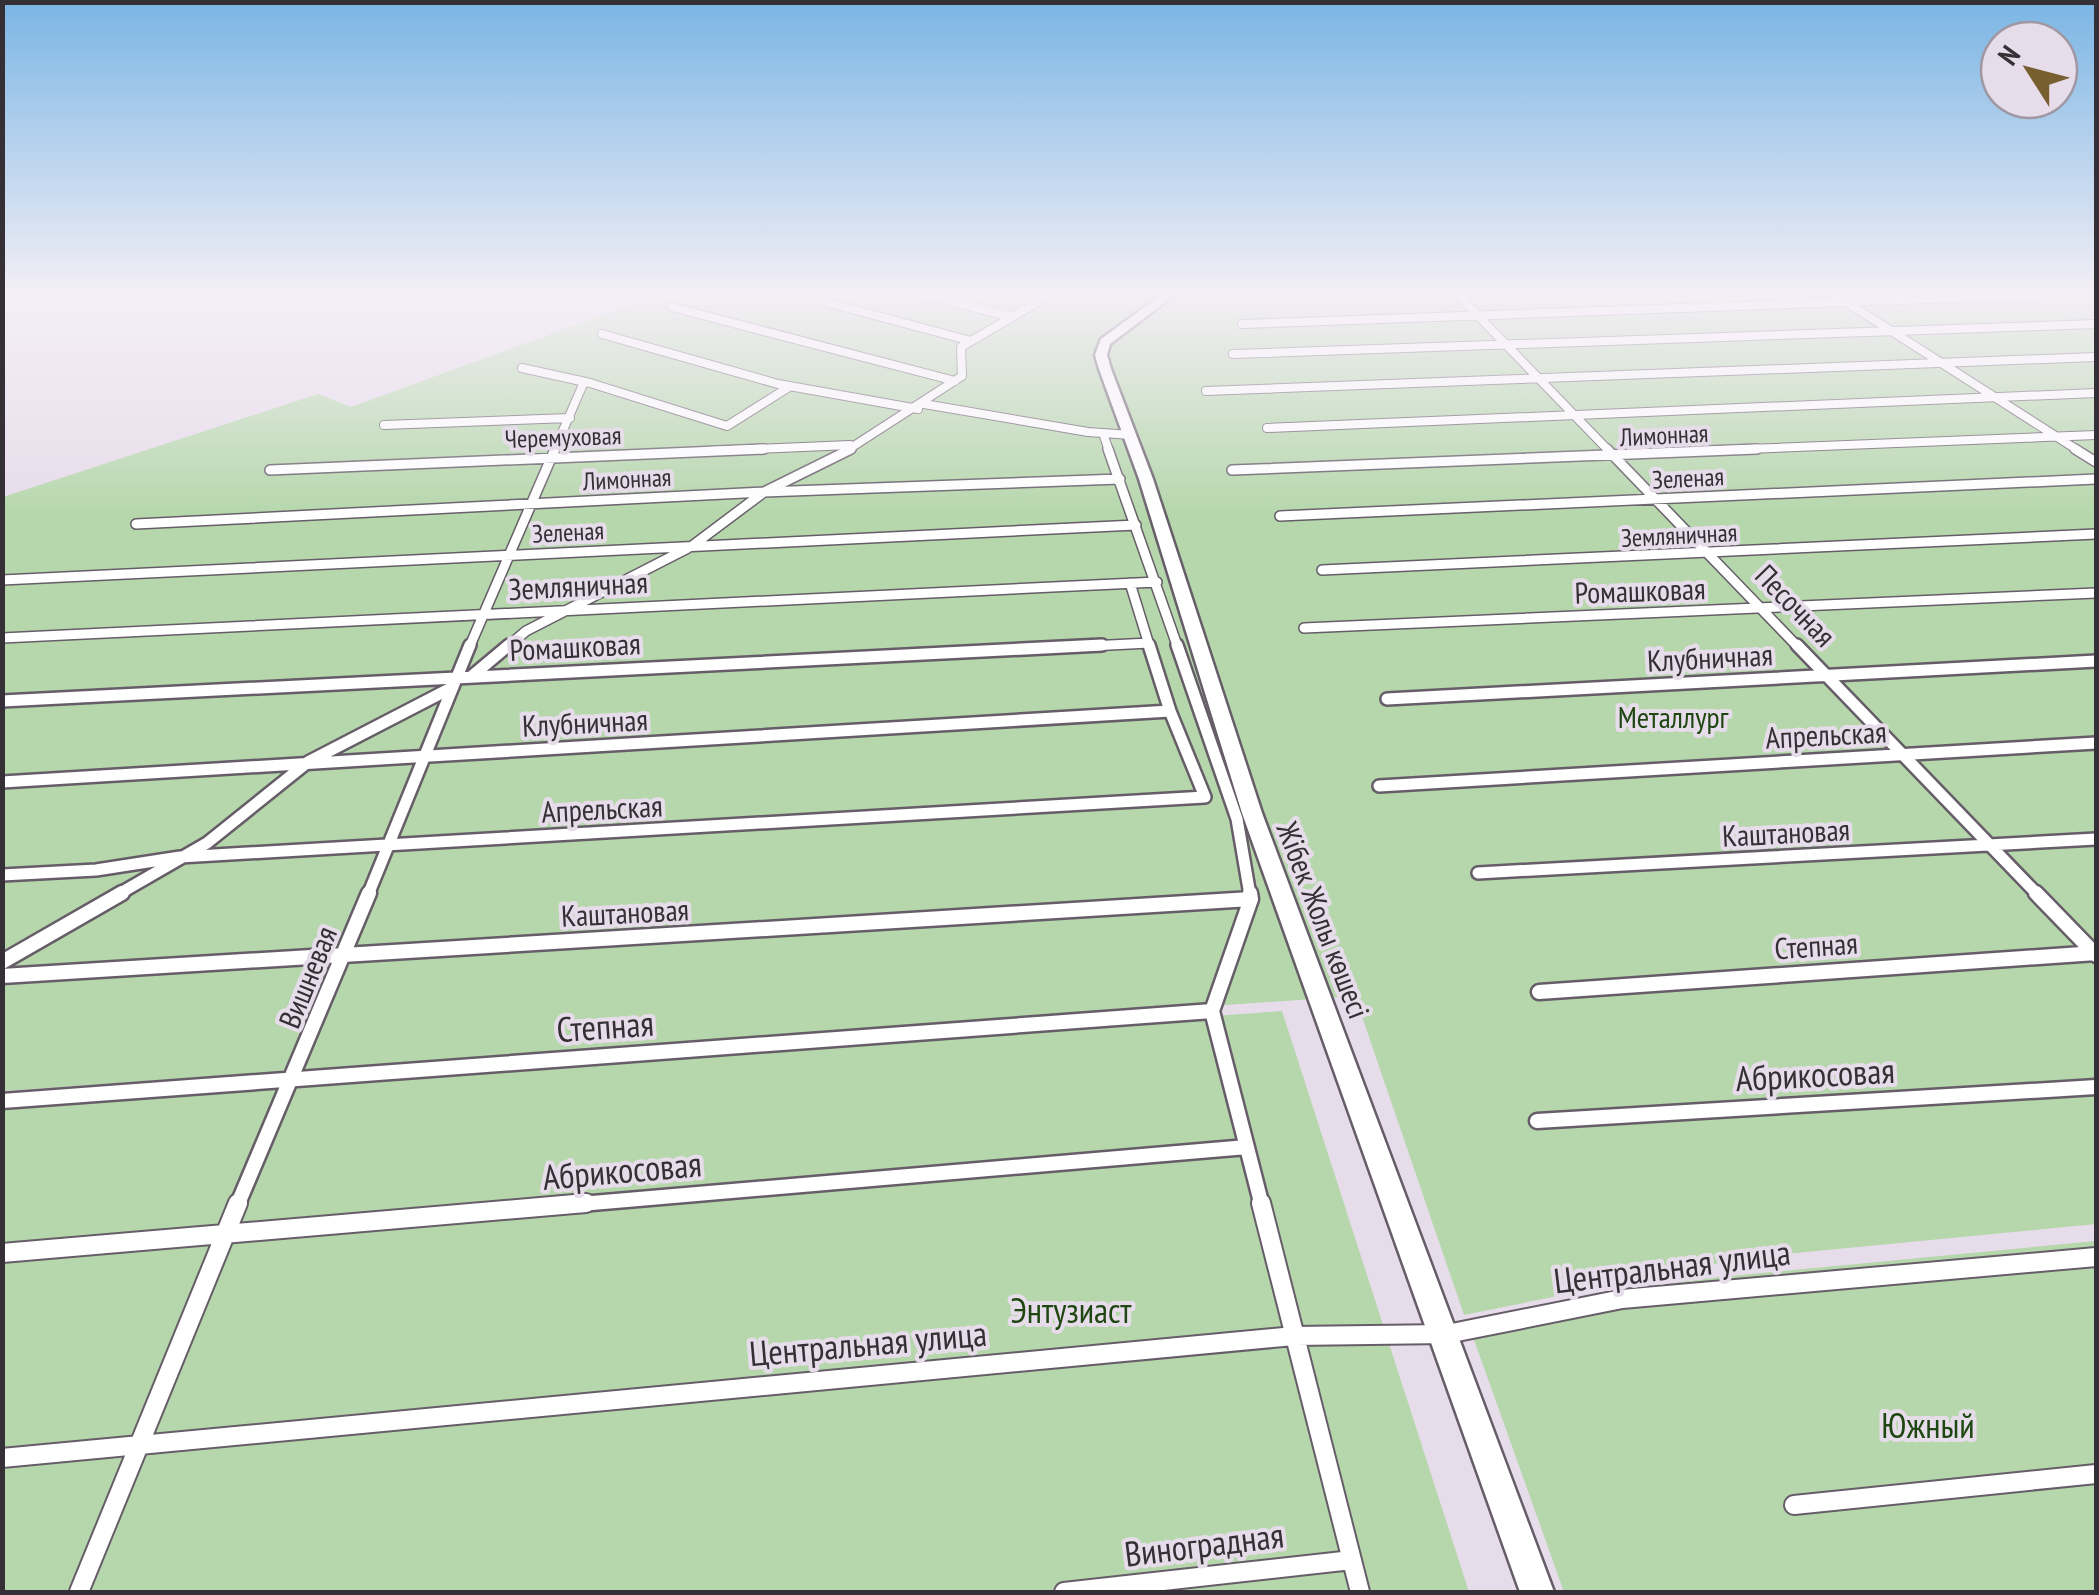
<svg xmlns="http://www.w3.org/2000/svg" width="2099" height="1595" viewBox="0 0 2099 1595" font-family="'PT Sans Narrow',sans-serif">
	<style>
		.green { fill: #b5d7ab }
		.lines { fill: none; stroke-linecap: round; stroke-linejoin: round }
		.street-far4-casing { stroke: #665d68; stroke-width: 10 }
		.street-far3-casing { stroke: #665d68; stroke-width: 12 }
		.street-far2-casing { stroke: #665d68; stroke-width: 16 }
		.street-far1-casing { stroke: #665d68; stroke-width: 19 }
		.street-casing { stroke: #665d68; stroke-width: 22 }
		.highway-casing { stroke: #665d68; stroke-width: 5 }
		.street-far4 { stroke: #fff; stroke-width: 8 }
		.street-far3 { stroke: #fff; stroke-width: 9 }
		.street-far2 { stroke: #fff; stroke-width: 11 }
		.street-far1 { stroke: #fff; stroke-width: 14 }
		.street { stroke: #fff; stroke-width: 18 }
		.highway { fill: #fff; fill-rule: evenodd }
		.labels { text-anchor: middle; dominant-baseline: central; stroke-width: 8; stroke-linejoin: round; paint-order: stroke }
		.far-street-label { font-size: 25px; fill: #343035; stroke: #e7dcea }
		.street-label { font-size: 30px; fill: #343035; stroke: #e7dcea }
		.park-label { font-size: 30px; fill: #1f4712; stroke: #e7dcea }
		.near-street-label { font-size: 35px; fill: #343035; stroke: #e7dcea }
		.near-park-label { font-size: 35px; fill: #1f4712; stroke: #e7dcea }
	</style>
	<rect width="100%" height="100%" fill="#e7dcea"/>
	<path class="green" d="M 663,293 L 2096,293 L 2096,1224 L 1744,1258 L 1464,1315 L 1355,996 L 3,1091 L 3,497 L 318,394 L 351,407 Z
		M 1282,1011 L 1469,1592 L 3,1592 L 3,1105 Z
		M 2096,1241 L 2096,1592 L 1564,1592 L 1468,1323 L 1688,1280 Z"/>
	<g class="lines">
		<defs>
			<path id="street-far4" d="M 917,293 L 1012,317
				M 1456,293 L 1609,451
				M 1832,293 L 2079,451
				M 829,303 L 971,341
				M 672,307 L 955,381
				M 1242,324 L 2092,293
				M 602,334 L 778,384 L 918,409
				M 1233,354 L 2096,324
				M 522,368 L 590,383 L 727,426 L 789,387
				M 1206,391 L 2096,357
				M 924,404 L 1088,432 L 1131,435
				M 384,425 L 570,418
				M 1267,428 L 2096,393
				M 1103,433 L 1109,451
				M 554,451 L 584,382
				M 706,451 L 850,445
				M 846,451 L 962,376 L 961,347 L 1053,293
				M 1696,451 L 2096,435"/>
			<path id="street-far3" d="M 1108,449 L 1178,648
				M 1607,449 L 1799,648
				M 2075,449 L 2096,462
				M 270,470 L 764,449
				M 1232,470 L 1757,449
				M 1280,516 L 2096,479
				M 136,524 L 764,492 L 1120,479
				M 1322,570 L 2096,534
				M 2,580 L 1136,525
				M 1130,583 L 1150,648
				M 1304,628 L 2096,593
				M 2,638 L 1157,582
				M 469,648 L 555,449
				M 506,648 L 526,631 L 692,546 L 764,492 L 851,449
				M 1052,648 L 1149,643"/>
			<path id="street-far2" d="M 1177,645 L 1237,819 L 1250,895
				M 1797,645 L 2038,895
				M 472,676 L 509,645
				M 1387,699 L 2096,661
				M 2,701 L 1102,645
				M 2,782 L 1170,711
				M 1379,786 L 2096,743
				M 1478,873 L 2096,839
				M 2,875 L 96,870 L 180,857 L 1205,797 L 1170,711 L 1149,645
				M 117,895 L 207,843 L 308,762 L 453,687
				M 368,895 L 470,645"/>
			<path id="street-far1" d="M 1250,893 L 1251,899 L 1212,1011 L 1262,1206
				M 2036,893 L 2096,955
				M 2,962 L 122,893
				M 2,976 L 1251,899
				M 1539,992 L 2096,953
				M 2,1101 L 1212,1011
				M 1537,1121 L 2096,1087
				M 237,1206 L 369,893
				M 557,1206 L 1247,1147"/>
			<path id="street" d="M 1261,1203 L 1360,1592
				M 2,1253 L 586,1203
				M 2,1458 L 1294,1336 L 1447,1334 L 1622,1299 L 2096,1257
				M 1794,1505 L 2096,1474
				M 79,1592 L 238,1203
				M 1064,1592 L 1352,1560"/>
			<path id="highway" d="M 1164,293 L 1177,293 L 1110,344 L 1107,355 L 1111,369 L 1153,479 L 1262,813 L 1554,1592 L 1520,1592 L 1242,813 L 1139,479 L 1099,369 L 1095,355 L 1101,339 Z"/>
		</defs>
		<use href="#street-far4" class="street-far4-casing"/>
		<use href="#street-far3" class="street-far3-casing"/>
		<use href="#street-far2" class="street-far2-casing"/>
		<use href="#street-far1" class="street-far1-casing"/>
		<use href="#street" class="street-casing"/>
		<use href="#highway" class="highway-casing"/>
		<use href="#street-far4" class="street-far4"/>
		<use href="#street-far3" class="street-far3"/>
		<use href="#street-far2" class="street-far2"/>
		<use href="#street-far1" class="street-far1"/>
		<use href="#street" class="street"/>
		<use href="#highway" class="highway"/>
	</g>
	<linearGradient id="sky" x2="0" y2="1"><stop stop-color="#7ab5e4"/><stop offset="0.57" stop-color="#f4eff6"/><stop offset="1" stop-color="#f4eff6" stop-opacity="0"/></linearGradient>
	<rect width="2099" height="517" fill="url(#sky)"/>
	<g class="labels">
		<g class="far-street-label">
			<text transform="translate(1664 435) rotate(-3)">Лимонная</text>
			<text transform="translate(563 437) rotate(-2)">Черемуховая</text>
			<text transform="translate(1688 478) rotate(-3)">Зеленая</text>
			<text transform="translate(627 479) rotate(-3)">Лимонная</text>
			<text transform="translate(568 532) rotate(-3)">Зеленая</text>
			<text transform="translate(1679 535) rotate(-3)">Земляничная</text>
		</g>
		<g class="street-label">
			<text transform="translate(578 585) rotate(-3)">Земляничная</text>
			<text transform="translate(1640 590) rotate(-2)">Ромашковая</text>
			<text transform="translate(1796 605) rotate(46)">Песочная</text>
			<text transform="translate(575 646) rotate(-3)">Ромашковая</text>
			<text transform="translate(1710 657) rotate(-3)">Клубничная</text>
			<text transform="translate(585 722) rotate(-3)">Клубничная</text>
			<text transform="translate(1826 734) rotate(-3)">Апрельская</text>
			<text transform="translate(602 808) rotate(-3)">Апрельская</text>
			<text transform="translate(1786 832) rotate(-3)">Каштановая</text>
			<text transform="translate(625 912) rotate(-3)">Каштановая</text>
			<text transform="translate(1324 920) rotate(69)">Жібек Жолы көшесі</text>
			<text transform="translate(1816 945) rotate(-4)">Степная</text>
			<text transform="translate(307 977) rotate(-68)">Вишневая</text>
		</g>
		<g class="park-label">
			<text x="1673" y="716">Металлург</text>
		</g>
		<g class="near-street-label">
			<text transform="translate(605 1026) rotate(-4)">Степная</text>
			<text transform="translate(1815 1074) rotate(-3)">Абрикосовая</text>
			<text transform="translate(622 1170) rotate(-5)">Абрикосовая</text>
			<text transform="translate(1672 1266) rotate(-7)">Центральная улица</text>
			<text transform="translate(868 1343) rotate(-5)">Центральная улица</text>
			<text transform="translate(1204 1544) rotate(-7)">Виноградная</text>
		</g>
		<g class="near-park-label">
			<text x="1071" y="1310">Энтузиаст</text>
			<text x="1928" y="1425">Южный</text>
		</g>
	</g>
	<rect width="2099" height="1595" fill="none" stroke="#343035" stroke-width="10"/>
	<g transform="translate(2029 70) rotate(306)"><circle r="48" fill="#e7dcea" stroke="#9f97a2" stroke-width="2.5"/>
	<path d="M0-8L18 38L0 25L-18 38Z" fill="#785f30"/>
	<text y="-15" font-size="28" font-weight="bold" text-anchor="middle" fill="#343035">N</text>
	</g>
</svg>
